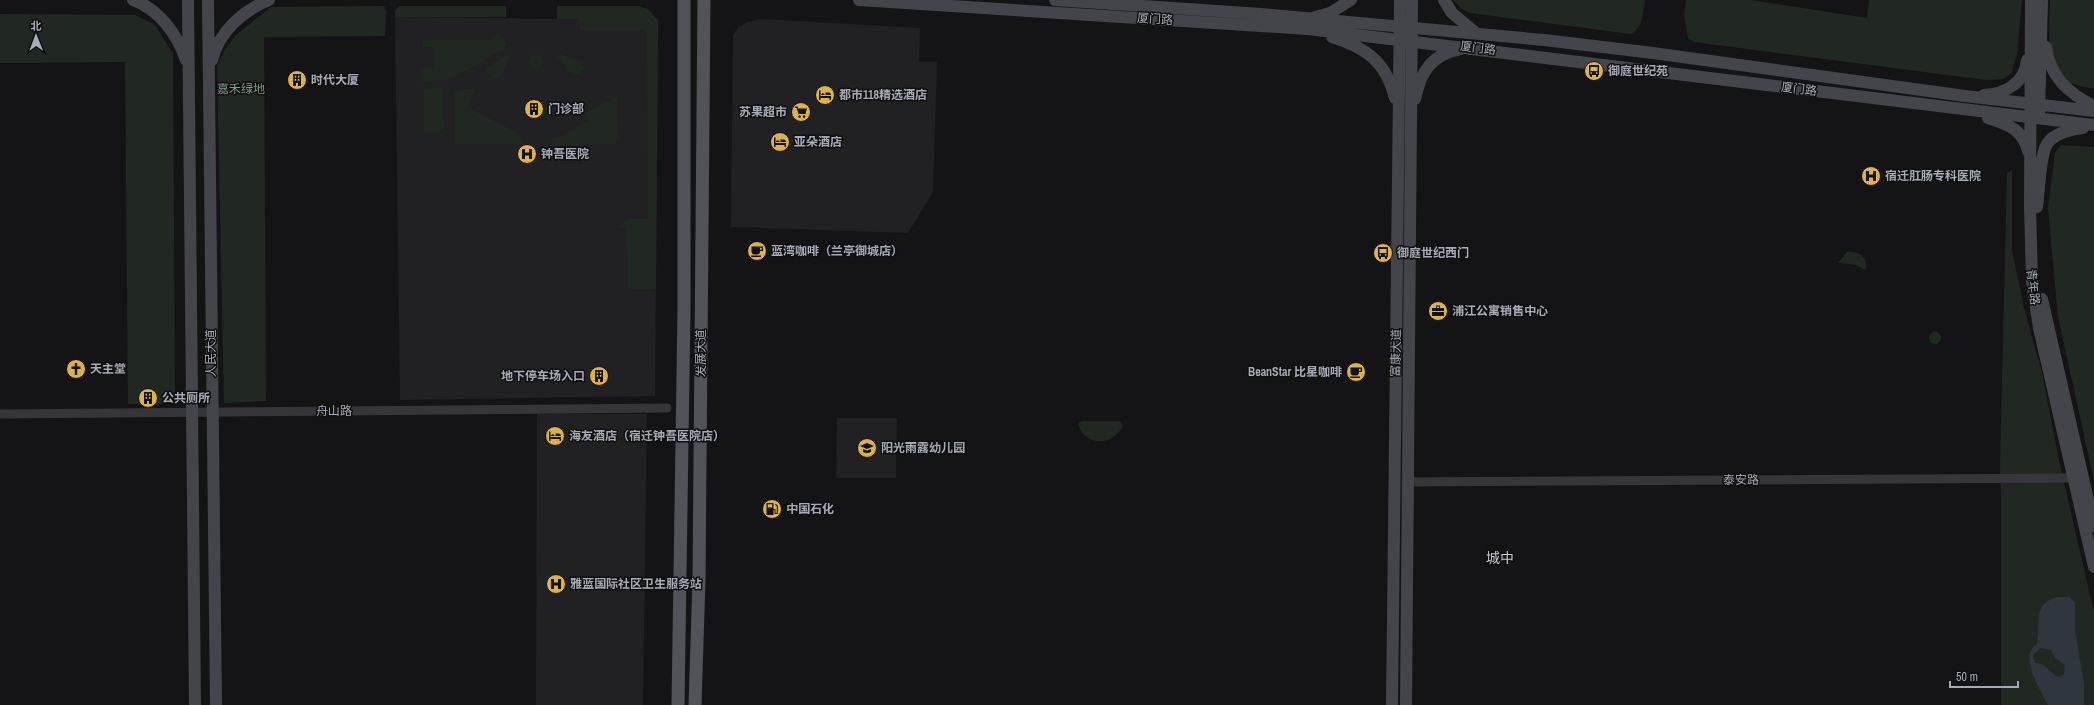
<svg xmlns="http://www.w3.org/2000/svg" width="2094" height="705" viewBox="0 0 2094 705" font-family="'Archivo Narrow','Noto Sans SC',sans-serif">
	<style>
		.built { fill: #212023 }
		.green { fill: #212822 }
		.water { fill: #2f363d; fill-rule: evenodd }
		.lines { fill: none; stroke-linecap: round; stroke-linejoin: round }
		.street { stroke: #36363a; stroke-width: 9 }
		.secondary { stroke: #44454a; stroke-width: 12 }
		.primary { stroke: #525359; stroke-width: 13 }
		.labels { text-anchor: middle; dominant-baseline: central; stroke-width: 3; stroke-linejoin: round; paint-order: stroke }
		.street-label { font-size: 12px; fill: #a7abb5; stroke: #0f0f11 }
		.poi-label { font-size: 12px; font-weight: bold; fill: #a7abb5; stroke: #0f0f11; text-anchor: start }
		.park-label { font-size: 12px; fill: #809e84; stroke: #0f0f11 }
		.quarter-label { font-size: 14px; fill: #c8cad1; stroke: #0f0f11 }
	</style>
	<rect width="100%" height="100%" fill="#141416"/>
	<path class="built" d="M 395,17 L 658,20 L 655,396 L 400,400 Z
		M 761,19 L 920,28 L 919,62 L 937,62 L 933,192 L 908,233 L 731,227 L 733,35 L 738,27 L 748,22 Z
		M 537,414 L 647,414 L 643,705 L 536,705 Z
		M 837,418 L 897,418 L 896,478 L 836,478 Z"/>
	<path class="green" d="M 1453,0 L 1645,0 C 1643,13 1643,28 1631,34 L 1470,13 L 1462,9 Z
		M 1686,0 L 1751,0 L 1867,18 L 1869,0 L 2022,0 L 2017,54 L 2011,74 L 2003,79 L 1986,80 L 1694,42 L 1688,38 L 1684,15 Z
		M 2050,0 L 2094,0 L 2094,89 C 2085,87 2075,86 2067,81 C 2044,69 2050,22 2050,0 Z
		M 384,6 L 386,11 L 385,36 L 264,37 L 266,401 L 224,403 L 217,66 L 226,48 L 236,35 L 271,7 Z
		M 399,6 L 506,6 L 506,17 L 395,17 L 395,11 Z
		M 557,6 L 639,6 L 648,9 L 658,20 L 656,289 L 628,289 L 627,227 L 617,228 L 629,219 L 648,219 L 647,34 L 644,30 L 580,30 L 579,19 L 557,19 Z
		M 0,14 L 135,15 L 154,24 L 173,53 L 175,396 L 162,404 L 128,404 L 125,62 L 0,63 Z
		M 494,34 C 501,36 507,39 506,46 L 503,49 L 450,80 L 422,81 L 421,68 L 435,68 L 434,47 L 423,47 L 423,40 L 494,40 Z
		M 560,54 C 569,57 583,60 585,70 L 576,75 L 570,73 L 558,58 Z
		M 505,55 L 510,57 L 500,77 L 496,79 L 487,74 L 487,68 Z
		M529 62a7 7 0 1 1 14 0a7 7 0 1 1-14 0Z
		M 443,87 L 444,131 L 426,133 L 424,131 L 424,89 Z
		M 463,89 L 475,89 L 467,107 L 516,132 L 522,138 L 523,144 L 455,144 L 455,92 Z
		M 617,96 L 618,139 L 615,144 L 553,146 L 552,139 L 554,138 L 557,138 L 589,120 L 586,113 Z
		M 2061,145 L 2094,147 L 2094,480 L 2058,317 L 2048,208 L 2055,153 Z
		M 2012,170 L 2012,251 L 2025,312 L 2042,373 L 2061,470 L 2094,612 L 2094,705 L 2001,705 L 2001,494 L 2000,465 L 2007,173 Z
		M 1847,252 C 1859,250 1868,258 1866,270 L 1856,265 L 1838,263 Z
		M1929 338a6 6 0 1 1 12 0a6 6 0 1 1-12 0Z
		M 1083,421 L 1120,421 L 1123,426 C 1113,446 1086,447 1078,425 L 1079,422 Z"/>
	<path class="water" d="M 2057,597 L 2069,597 L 2075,603 L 2075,630 L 2084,684 L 2084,705 L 2048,705 C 2040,690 2018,655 2037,644 C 2041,623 2032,604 2057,597 ZM 2041,648 L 2051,650 L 2055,658 L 2065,665 L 2064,674 L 2059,677 C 2049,673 2047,663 2035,663 L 2033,655 Z"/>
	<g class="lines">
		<path class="street" d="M 0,414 L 667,408
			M 1407,482 L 2075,478"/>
		<path class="secondary" d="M 133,0 C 159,9 177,34 186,60
			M 188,0 L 195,705
			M 208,0 L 216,705
			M 859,0 L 1308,29 L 2094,125
			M 1055,0 L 1261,14 L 1544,40 L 1653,53 L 1965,96 L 2094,111
			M 1444,0 L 1452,13 L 1476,33
			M 2031,0 L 2030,206 L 2032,281 L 2039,328 L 2094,567
			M 1315,17 L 1330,13 L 1351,0
			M 1332,37 C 1367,48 1386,62 1395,98
			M 2046,47 C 2050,77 2068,93 2094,106
			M 212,60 C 219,32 242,11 269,0
			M 1984,95 C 2005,94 2025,83 2027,60
			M 1415,99 C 1421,71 1432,54 1461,49
			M 2039,113 L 2042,0
			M 1988,118 C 2008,125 2022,128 2028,151
			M 2037,207 C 2039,193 2040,155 2047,144 C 2054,133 2072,129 2083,128
			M 2042,299 L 2094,526
			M 1392,705 L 1400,0
			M 1406,705 L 1412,0"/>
		<path class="primary" d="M 678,705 L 684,310 L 684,0
			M 695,705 L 699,580 L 704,0"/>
	</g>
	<defs>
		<symbol id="bus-disc" viewBox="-11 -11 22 22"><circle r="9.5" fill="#dfb343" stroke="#0f0f11"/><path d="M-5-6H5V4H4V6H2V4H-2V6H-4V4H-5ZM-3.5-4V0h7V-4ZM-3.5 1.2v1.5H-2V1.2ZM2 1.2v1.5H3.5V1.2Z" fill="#111"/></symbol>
		<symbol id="building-disc" viewBox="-11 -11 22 22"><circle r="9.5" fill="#dfb343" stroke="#0f0f11"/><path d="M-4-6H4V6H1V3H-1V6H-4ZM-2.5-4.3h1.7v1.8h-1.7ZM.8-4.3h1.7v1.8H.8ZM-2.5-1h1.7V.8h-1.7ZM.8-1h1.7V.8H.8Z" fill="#111"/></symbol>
		<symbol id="hotel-disc" viewBox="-11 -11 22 22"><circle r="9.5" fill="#dfb343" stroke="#0f0f11"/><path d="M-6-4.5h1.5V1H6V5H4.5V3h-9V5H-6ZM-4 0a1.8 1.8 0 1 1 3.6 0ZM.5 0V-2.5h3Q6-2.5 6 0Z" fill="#111"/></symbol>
		<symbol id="supermarket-disc" viewBox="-11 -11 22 22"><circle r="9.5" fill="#dfb343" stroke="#0f0f11"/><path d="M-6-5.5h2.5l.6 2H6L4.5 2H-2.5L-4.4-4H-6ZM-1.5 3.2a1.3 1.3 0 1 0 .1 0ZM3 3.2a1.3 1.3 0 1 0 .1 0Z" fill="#111"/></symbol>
		<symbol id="hospital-disc" viewBox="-11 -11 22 22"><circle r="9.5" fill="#dfb343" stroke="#0f0f11"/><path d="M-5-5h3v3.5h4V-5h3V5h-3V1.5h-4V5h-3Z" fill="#111"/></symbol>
		<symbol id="cafe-disc" viewBox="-11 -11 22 22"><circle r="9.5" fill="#dfb343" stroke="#0f0f11"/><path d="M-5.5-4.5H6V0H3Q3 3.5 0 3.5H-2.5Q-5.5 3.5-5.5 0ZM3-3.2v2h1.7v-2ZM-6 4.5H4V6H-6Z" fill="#111"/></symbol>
		<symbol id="office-disc" viewBox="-11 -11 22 22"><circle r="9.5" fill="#dfb343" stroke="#0f0f11"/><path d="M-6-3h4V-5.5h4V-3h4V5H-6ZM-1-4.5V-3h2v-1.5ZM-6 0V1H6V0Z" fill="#111"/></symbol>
		<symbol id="church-disc" viewBox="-11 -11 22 22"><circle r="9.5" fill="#dfb343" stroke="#0f0f11"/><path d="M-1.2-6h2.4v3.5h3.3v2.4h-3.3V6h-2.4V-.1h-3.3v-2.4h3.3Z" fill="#111"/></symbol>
		<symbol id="school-disc" viewBox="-11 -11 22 22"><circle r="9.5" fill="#dfb343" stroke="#0f0f11"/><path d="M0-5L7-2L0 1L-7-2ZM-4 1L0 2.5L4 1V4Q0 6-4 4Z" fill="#111"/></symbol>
		<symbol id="fuel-disc" viewBox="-11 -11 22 22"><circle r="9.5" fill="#dfb343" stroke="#0f0f11"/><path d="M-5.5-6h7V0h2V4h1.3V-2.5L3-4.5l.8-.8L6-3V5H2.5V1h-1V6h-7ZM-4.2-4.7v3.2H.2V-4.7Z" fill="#111"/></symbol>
	</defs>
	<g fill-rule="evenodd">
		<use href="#bus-disc" x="1583" y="60" width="22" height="22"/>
		<use href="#building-disc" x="286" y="69" width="22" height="22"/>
		<use href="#hotel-disc" x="814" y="84" width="22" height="22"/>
		<use href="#building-disc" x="523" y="98" width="22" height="22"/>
		<use href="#supermarket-disc" x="790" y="101" width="22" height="22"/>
		<use href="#hotel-disc" x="769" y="131" width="22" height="22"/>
		<use href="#hospital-disc" x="516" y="143" width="22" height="22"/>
		<use href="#hospital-disc" x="1860" y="165" width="22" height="22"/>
		<use href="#cafe-disc" x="746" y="240" width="22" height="22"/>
		<use href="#bus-disc" x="1372" y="242" width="22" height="22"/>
		<use href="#office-disc" x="1427" y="300" width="22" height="22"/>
		<use href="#church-disc" x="65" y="358" width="22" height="22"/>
		<use href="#cafe-disc" x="1345" y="361" width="22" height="22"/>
		<use href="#building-disc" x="588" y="365" width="22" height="22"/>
		<use href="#building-disc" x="137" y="387" width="22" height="22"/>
		<use href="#hotel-disc" x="544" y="425" width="22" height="22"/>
		<use href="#school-disc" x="856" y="437" width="22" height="22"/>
		<use href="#fuel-disc" x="761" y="498" width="22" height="22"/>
		<use href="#hospital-disc" x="545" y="573" width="22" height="22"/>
	</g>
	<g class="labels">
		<g class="street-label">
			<text transform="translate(1155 19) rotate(4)">厦门路</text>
			<text transform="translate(1478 48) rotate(7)">厦门路</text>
			<text transform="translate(1799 89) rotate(7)">厦门路</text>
			<text transform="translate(2033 287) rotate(83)">青年路</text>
			<text transform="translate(211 353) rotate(-90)">人民大道</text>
			<text transform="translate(701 353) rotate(-90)">发展大道</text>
			<text transform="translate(1396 353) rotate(-89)">富康大道</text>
			<text x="334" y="411">舟山路</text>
			<text transform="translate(1741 480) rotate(-1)">泰安路</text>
		</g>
		<g class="poi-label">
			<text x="1608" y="71">御庭世纪苑</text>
			<text x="311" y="80">时代大厦</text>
			<text x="839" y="95">都市118精选酒店</text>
			<text x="548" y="109">门诊部</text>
			<text x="787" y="112" text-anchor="end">苏果超市</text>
			<text x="794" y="142">亚朵酒店</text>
			<text x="541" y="154">钟吾医院</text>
			<text x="1885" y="176">宿迁肛肠专科医院</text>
			<text x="771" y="251">蓝湾咖啡（兰亭御城店）</text>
			<text x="1397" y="253">御庭世纪西门</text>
			<text x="1452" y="311">浦江公寓销售中心</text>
			<text x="90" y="369">天主堂</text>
			<text x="1342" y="372" text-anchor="end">BeanStar 比星咖啡</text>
			<text x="585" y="376" text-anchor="end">地下停车场入口</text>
			<text x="162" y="398">公共厕所</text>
			<text x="569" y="436">海友酒店（宿迁钟吾医院店）</text>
			<text x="881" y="448">阳光雨露幼儿园</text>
			<text x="786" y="509">中国石化</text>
			<text x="570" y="584">雅蓝国际社区卫生服务站</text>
		</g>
		<g class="park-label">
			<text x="241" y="89">嘉禾绿地</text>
		</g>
		<g class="quarter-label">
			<text x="1500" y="558">城中</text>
		</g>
	</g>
	<g transform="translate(36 36) rotate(359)" stroke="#0f0f11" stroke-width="3" paint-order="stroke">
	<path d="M0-3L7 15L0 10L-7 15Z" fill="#a7abb5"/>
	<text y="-6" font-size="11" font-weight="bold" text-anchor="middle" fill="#a7abb5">北</text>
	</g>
	<path d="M1950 681v6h68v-6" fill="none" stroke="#a7abb5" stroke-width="2"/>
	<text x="1956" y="681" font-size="12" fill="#a7abb5" stroke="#0f0f11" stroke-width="3" paint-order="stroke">50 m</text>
</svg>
